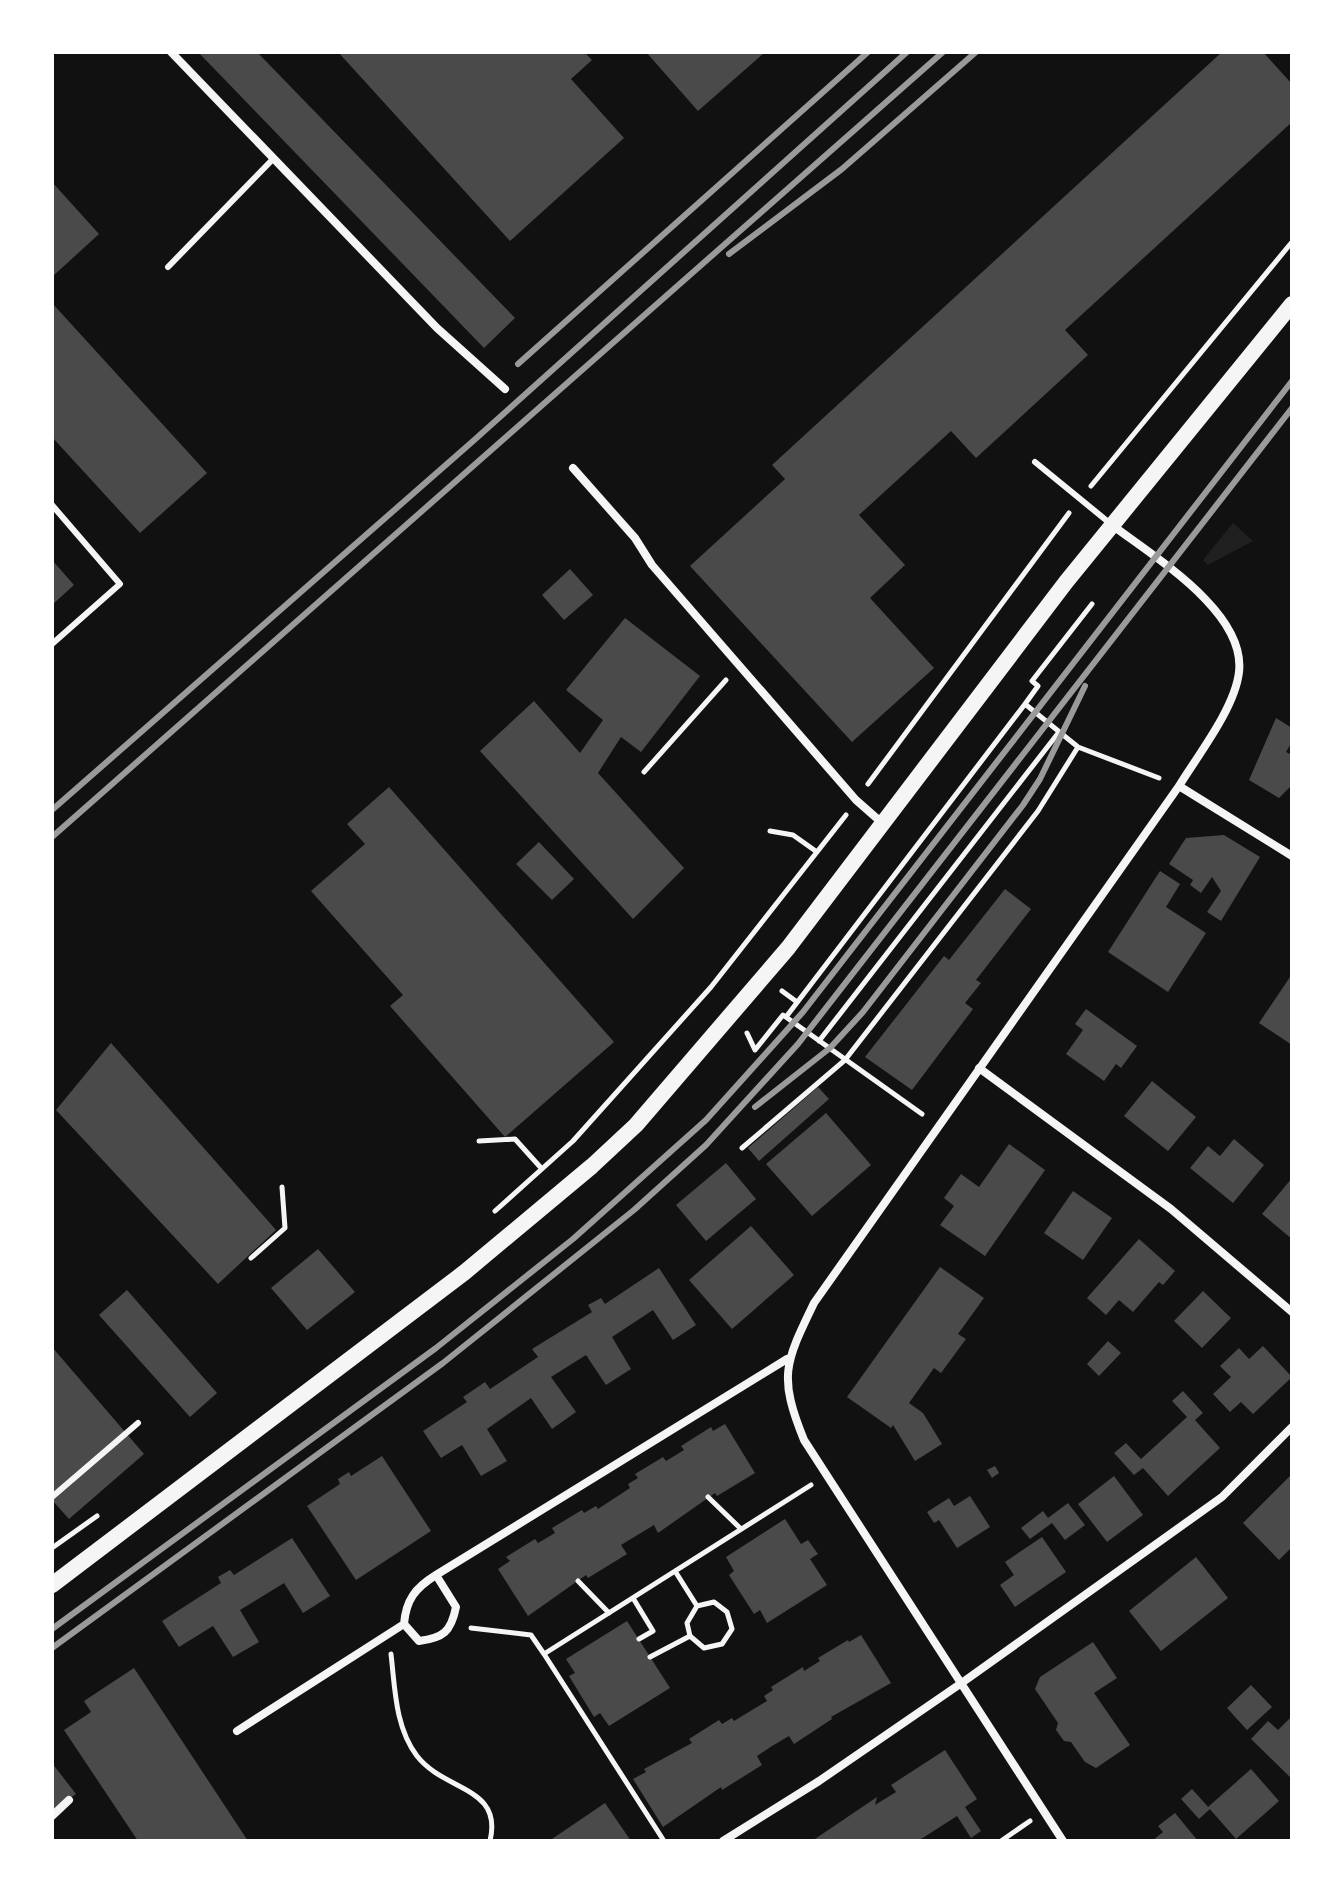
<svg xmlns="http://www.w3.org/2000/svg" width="1344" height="1893" viewBox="0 0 1344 1893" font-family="'Varela Round',sans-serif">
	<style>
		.green { fill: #202020 }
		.building { fill: #4a4a4a }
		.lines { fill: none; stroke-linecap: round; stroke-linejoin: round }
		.path { stroke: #f5f5f5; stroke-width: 5 }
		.service { stroke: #f5f5f5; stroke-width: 6 }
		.minor { stroke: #f5f5f5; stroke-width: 8 }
		.secondary { stroke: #f5f5f5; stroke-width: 16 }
		.rail { stroke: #9a9a9a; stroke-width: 6 }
	</style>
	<rect width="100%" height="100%" fill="#111"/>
	<path class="green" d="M 1233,523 L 1253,541 L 1208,565 L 1203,560 Z"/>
	<path class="building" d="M 198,52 L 257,52 L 515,318 L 484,348 Z
		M 338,52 L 584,52 L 592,60 L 571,79 L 624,138 L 510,241 Z
		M 646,52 L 765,52 L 698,111 Z
		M 1222,52 L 1263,52 L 1292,84 L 1292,122 L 1065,330 L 1088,355 L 976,458 L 951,431 L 859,515 L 905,565 L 870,598 L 934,668 L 852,742 L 690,566 L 785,479 L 772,465 Z
		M 52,182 L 99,234 L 52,277 Z
		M 52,303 L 207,473 L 140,533 L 52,437 Z
		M 52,560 L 74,585 L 52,605 Z
		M 570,569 L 593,595 L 564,620 L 542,595 Z
		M 625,618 L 700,676 L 641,752 L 621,737 L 598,773 L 684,868 L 633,919 L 480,751 L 534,701 L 580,753 L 603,720 L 566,690 Z
		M 1276,718 L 1292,728 L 1292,742 L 1286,752 L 1292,755 L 1292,785 L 1279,798 L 1249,780 Z
		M 389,787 L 614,1042 L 505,1137 L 390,1006 L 403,995 L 311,891 L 365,844 L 347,824 Z
		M 1224,835 L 1260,857 L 1221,921 L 1207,912 L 1221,891 L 1212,877 L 1201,893 L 1190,885 L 1193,880 L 1169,864 L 1186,838 Z
		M 539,842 L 574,879 L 552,900 L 516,864 Z
		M 1160,871 L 1180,884 L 1166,907 L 1206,933 L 1168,992 L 1108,952 Z
		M 1005,889 L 1031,909 L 976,980 L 981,983 L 965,1003 L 973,1009 L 912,1090 L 865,1057 L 944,956 L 949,960 Z
		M 1292,974 L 1292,1045 L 1259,1023 Z
		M 1086,1009 L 1137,1046 L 1121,1068 L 1116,1064 L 1104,1081 L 1066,1054 L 1083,1030 L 1075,1024 Z
		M 111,1043 L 276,1230 L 218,1284 L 56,1110 Z
		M 1152,1081 L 1196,1117 L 1168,1151 L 1124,1116 Z
		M 818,1087 L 829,1099 L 759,1161 L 748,1148 Z
		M 826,1113 L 871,1165 L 812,1216 L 766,1164 Z
		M 1234,1139 L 1264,1165 L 1233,1203 L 1190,1168 L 1208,1146 L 1220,1156 Z
		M 1009,1144 L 1045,1170 L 985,1256 L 940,1225 L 954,1206 L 944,1198 L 961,1174 L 979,1187 Z
		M 726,1163 L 756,1199 L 706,1241 L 676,1205 Z
		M 1292,1178 L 1292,1239 L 1262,1214 Z
		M 1073,1191 L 1112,1218 L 1083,1260 L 1044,1233 Z
		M 751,1226 L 794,1275 L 732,1329 L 689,1280 Z
		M 1139,1239 L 1175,1271 L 1163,1285 L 1159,1282 L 1133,1312 L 1119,1300 L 1106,1315 L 1087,1298 Z
		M 318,1249 L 355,1292 L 307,1330 L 271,1288 Z
		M 940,1267 L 984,1298 L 958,1334 L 966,1339 L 941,1373 L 934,1368 L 909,1403 L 923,1413 L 942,1444 L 915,1461 L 893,1425 L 891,1428 L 847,1397 Z
		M 659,1268 L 696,1325 L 673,1340 L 653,1310 L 612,1337 L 631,1369 L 606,1385 L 586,1355 L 551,1377 L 576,1412 L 552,1429 L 531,1398 L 487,1429 L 507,1461 L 481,1476 L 462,1445 L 441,1458 L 423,1431 L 467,1402 L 463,1397 L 485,1382 L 490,1389 L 538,1357 L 532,1349 L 592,1312 L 588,1305 L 601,1298 L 605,1304 Z
		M 127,1290 L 217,1393 L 190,1417 L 99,1315 Z
		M 1203,1291 L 1231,1318 L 1202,1348 L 1174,1321 Z
		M 1108,1341 L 1121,1353 L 1099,1376 L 1087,1364 Z
		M 1263,1346 L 1292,1377 L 1253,1414 L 1241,1402 L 1230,1412 L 1213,1394 L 1231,1377 L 1220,1366 L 1239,1348 L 1249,1359 Z
		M 52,1347 L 144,1454 L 69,1519 L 52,1500 Z
		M 1183,1391 L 1203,1413 L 1195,1420 L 1220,1448 L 1168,1496 L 1143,1468 L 1134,1475 L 1114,1453 L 1126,1443 L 1141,1459 L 1187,1417 L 1172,1401 Z
		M 725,1424 L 755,1473 L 717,1496 L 715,1493 L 658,1533 L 654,1525 L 621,1545 L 627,1554 L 588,1578 L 586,1575 L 528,1616 L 498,1569 L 510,1561 L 506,1557 L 535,1539 L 538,1543 L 555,1533 L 552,1528 L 582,1510 L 584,1513 L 596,1506 L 598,1509 L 630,1488 L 628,1484 L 638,1478 L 635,1474 L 663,1457 L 666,1461 L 684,1450 L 681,1446 L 711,1427 L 713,1431 Z
		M 382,1456 L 431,1531 L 356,1580 L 307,1506 L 340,1484 L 338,1479 L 349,1472 L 351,1476 Z
		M 995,1466 L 999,1473 L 992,1478 L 987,1470 Z
		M 1292,1474 L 1292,1547 L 1279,1560 L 1243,1523 Z
		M 1114,1476 L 1143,1515 L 1107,1542 L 1078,1504 Z
		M 970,1496 L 990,1527 L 957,1548 L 939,1520 L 934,1523 L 927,1512 L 949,1498 L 954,1506 Z
		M 1068,1503 L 1085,1525 L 1065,1540 L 1052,1523 L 1030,1539 L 1021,1528 L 1043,1511 L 1048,1518 Z
		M 785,1519 L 801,1544 L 808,1540 L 818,1554 L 810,1559 L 827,1585 L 767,1623 L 760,1610 L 754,1614 L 729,1575 L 734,1571 L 726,1557 Z
		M 1042,1537 L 1066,1572 L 1015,1607 L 1000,1585 L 1014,1575 L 1005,1562 Z
		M 292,1538 L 330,1596 L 303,1613 L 284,1583 L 240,1610 L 259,1642 L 233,1657 L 213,1626 L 179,1647 L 162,1621 L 221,1583 L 218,1577 L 230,1570 L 234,1575 Z
		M 1196,1557 L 1228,1598 L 1161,1651 L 1129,1611 Z
		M 627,1621 L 670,1688 L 609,1726 L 600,1713 L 594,1717 L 569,1676 L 575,1673 L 566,1659 Z
		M 861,1635 L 891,1683 L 831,1717 L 832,1719 L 794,1744 L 789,1736 L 772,1746 L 757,1756 L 762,1765 L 722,1790 L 721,1787 L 663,1827 L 633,1779 L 646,1772 L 644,1769 L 692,1743 L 689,1739 L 719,1720 L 722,1724 L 732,1718 L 734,1721 L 767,1701 L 764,1696 L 773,1690 L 771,1687 L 803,1667 L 804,1671 L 820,1661 L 818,1658 L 848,1640 L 849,1642 Z
		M 1093,1642 L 1117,1678 L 1094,1693 L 1130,1745 L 1096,1768 L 1085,1762 L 1071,1742 L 1064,1741 L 1056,1730 L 1058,1723 L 1035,1689 L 1040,1677 Z
		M 134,1668 L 248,1841 L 138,1841 L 64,1730 L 91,1712 L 84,1701 Z
		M 1251,1685 L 1272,1707 L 1247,1730 L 1227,1708 Z
		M 1292,1716 L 1292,1779 L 1251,1739 L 1268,1721 L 1278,1730 Z
		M 945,1750 L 977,1799 L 965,1807 L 981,1831 L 971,1838 L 957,1816 L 918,1841 L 812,1841 L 877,1797 L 875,1805 L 896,1792 L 891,1785 Z
		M 52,1763 L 76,1794 L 52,1811 Z
		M 1251,1769 L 1279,1801 L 1236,1839 L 1208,1807 Z
		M 1192,1789 L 1210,1809 L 1199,1819 L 1181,1799 Z
		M 605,1803 L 631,1841 L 549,1841 Z
		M 1175,1813 L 1198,1841 L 1152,1841 L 1163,1832 L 1158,1826 Z"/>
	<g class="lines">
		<path class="path" d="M 1091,486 L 1292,242
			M 1092,604 L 1032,681 L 1038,686 L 1025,704 L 1078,747 L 1159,778
			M 644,772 L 726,680
			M 868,784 L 1069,513
			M 770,831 L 793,835 L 817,852
			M 782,991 L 797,1002
			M 786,1017 L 1025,704
			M 747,1033 L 755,1050 L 783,1015 L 922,1114
			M 819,1041 L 1059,732
			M 479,1141 L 515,1139 L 542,1169
			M 742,1148 L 845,1060 L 1038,811 L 1078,747
			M 495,1211 L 573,1141 L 711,987 L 846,815
			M 251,1258 L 285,1228 L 282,1187
			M 708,1497 L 741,1529
			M 52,1548 L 97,1516
			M 675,1571 L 697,1606 L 714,1602 L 727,1612 L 732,1629 L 722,1644 L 704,1648 L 690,1636 L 687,1623 L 697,1606
			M 578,1581 L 609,1613
			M 633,1598 L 653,1631 L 639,1639
			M 471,1628 L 531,1635 L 544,1654
			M 391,1654 C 395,1688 395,1727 417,1756 C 445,1792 503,1786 490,1841
			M 650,1657 L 690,1636
			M 664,1841 L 544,1654 L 811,1485
			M 1001,1841 L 1030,1821"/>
		<path class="service" d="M 168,267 L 273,159
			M 1035,462 L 1112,525
			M 52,505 L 120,584 L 52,644
			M 52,1497 L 138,1423"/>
		<path class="minor" d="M 171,52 L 437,328 L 505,389
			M 573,468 L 635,538 L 652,565 L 856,800 L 881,822
			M 1179,786 L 1292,856
			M 979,1068 L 1171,1209 L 1292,1312
			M 436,1575 L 456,1607 C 451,1632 443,1638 419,1641 L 404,1624 C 406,1600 415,1588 436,1575 L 787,1359
			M 237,1731 L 404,1624
			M 52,1816 L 69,1800
			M 723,1841 L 819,1781 L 963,1682 L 1222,1497 L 1292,1427
			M 1063,1841 L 804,1440 C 778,1376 785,1363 814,1303 L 1179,786 C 1198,755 1235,708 1239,672 C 1246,612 1154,557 1112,525"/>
		<path class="secondary" d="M 52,1585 L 465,1272 L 592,1166 L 636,1125 L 788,948 L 1066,582 L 1292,304"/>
		<path class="rail" d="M 729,254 L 842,169 L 976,52
			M 518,364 L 868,52
			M 52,810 L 472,442 L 907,52
			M 52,837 L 943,52
			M 755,1107 L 830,1048 L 863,1012 L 1023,805 L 1040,779 L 1085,686
			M 52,1629 L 436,1348 L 573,1239 L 706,1120 L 803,1012 L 1292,381
			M 52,1648 L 443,1363 L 634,1210 L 706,1145 L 798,1044 L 1292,408"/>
	</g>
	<rect width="1344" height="1893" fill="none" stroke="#ffffff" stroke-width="108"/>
</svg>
